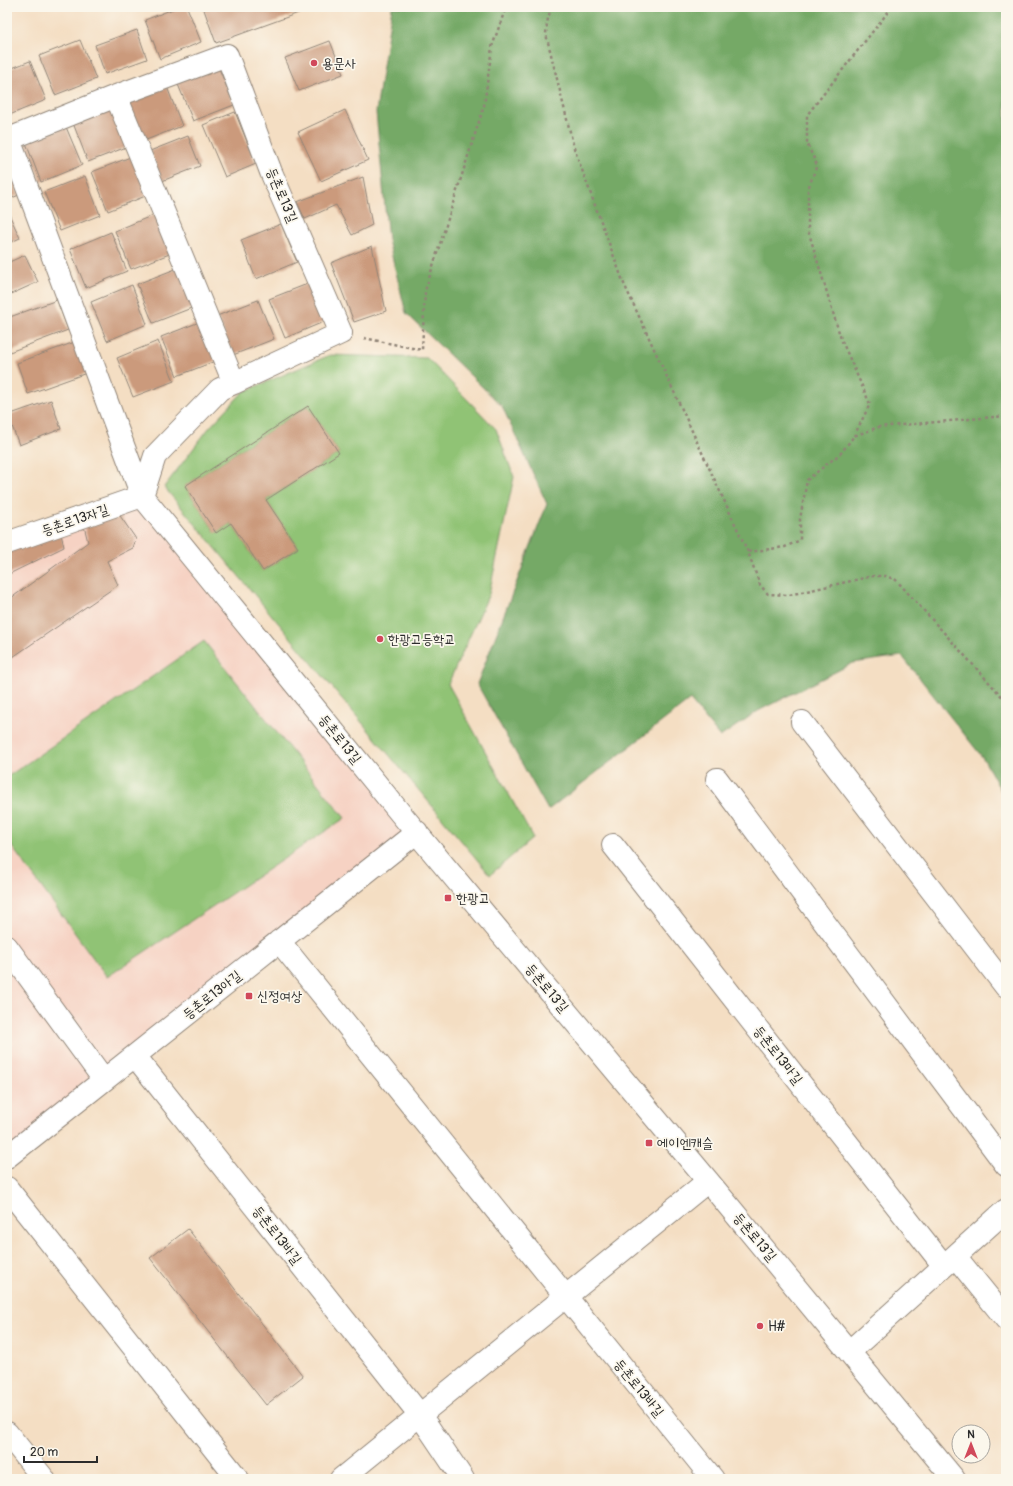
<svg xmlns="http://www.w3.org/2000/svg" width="1013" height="1486" viewBox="0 0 1013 1486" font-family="Pangolin,'Poor Story',sans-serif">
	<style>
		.built { fill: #f6d2c3 }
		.green { fill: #90c374; stroke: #5e7750; fill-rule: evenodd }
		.forest { fill: #74a966; stroke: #506a48 }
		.building { fill: #cb9a7c }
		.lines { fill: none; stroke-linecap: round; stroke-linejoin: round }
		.minor-casing { stroke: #908477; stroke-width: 24 }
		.path { stroke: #908477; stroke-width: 2.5; stroke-dasharray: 3 3; stroke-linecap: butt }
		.minor { stroke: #fff; stroke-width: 22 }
		.poi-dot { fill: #d1495b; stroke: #fbf7ec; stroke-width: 1.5 }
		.labels { text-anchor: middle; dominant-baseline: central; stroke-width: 3.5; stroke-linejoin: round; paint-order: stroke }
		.poi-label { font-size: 14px; fill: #2b2b2b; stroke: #fbf7ec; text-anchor: start }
		.street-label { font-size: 14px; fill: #2b2b2b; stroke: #fbf7ec }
	</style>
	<rect width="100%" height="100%" fill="#fbf7ec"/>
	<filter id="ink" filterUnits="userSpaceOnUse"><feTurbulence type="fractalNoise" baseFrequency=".025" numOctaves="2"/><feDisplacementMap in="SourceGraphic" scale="8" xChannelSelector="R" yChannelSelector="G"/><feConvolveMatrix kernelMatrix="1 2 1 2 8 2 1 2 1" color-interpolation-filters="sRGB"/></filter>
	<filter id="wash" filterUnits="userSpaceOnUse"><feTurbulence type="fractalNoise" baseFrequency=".012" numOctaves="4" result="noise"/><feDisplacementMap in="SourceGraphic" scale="16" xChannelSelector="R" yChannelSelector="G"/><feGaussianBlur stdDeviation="0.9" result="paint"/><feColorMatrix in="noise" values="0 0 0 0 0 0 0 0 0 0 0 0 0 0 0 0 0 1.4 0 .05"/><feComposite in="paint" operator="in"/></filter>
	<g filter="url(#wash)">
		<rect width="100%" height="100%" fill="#f4dec3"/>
		<path class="built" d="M 142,496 L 417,832 L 7,1157 L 7,543 Z"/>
		<path class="green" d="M 330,355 L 427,358 L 496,429 L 514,477 L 489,594 L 448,684 L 533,838 L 490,875 L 164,487 L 209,428 L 243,392 ZM 308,406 L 339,453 L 266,500 L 298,548 L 263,571 L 231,523 L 216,533 L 185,486 Z
			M 204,641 L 345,818 L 107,977 L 7,840 L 7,777 Z"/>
		<path class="forest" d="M 392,7 L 1006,7 L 1006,800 L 983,758 L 902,656 L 853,663 L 758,711 L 720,737 L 690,700 L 548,810 L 477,684 L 547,504 L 502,406 L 406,313 L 388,240 L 376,112 Z"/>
		<g id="blocks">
			<path class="building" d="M 178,7 L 187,7 L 201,42 L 160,59 L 145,20 Z
				M 203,7 L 302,7 L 304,11 L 216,43 Z
				M 137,30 L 147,59 L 105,74 L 95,45 Z
				M 80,40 L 96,79 L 55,95 L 39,56 Z
				M 330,41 L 343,74 L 299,91 L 285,58 Z
				M 30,61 L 46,100 L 7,116 L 7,70 Z
				M 218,66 L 234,105 L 193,121 L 177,82 Z
				M 167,87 L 182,126 L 141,142 L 126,103 Z
				M 113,107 L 129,146 L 88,162 L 73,123 Z
				M 345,110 L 368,160 L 321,181 L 298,132 Z
				M 235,112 L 256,164 L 225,177 L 203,125 Z
				M 66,127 L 82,165 L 41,182 L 26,143 Z
				M 188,136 L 200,166 L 162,181 L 150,151 Z
				M 133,156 L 148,195 L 108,211 L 92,172 Z
				M 7,168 L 19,195 L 7,200 Z
				M 85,176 L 100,215 L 60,231 L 44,192 Z
				M 363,177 L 372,225 L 352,235 L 336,205 L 305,219 L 297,202 Z
				M 7,210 L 20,238 L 7,244 Z
				M 156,214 L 172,253 L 131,269 L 115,231 Z
				M 281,224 L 297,262 L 256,279 L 241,240 Z
				M 111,232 L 127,271 L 86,288 L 70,249 Z
				M 372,246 L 386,311 L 354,322 L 331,263 Z
				M 25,255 L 38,282 L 7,296 L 7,263 Z
				M 178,268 L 194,307 L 153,323 L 137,284 Z
				M 310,283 L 326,321 L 285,338 L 269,299 Z
				M 132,285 L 147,324 L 107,341 L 91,302 Z
				M 57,300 L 68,330 L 7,353 L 7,318 Z
				M 258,300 L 274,339 L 233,355 L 217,316 Z
				M 202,321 L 218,360 L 177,376 L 161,337 Z
				M 83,339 L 95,370 L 28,394 L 17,363 Z
				M 158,341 L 174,381 L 133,397 L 117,358 Z
				M 51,400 L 61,429 L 19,445 L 8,415 Z
				M 308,406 L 339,453 L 266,500 L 298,548 L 263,571 L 231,523 L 216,533 L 185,486 Z
				M 116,510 L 136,539 L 133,548 L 107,561 L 118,585 L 7,661 L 7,601 L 88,542 L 84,526 Z
				M 60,530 L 64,547 L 7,575 L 7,550 Z
				M 188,1229 L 303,1376 L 266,1405 L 150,1258 Z"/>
		</g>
	</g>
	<g filter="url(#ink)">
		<use href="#blocks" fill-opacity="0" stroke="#908477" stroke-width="1"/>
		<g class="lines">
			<defs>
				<path id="minor" d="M 234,383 L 341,333 L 271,172 L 227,55 L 116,96 L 9,139 L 142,496 L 401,814 L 708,1181 L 954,1479
					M 7,543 L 142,496 L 155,456 L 220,389 L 234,383 L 116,96
					M 802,722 L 1006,987
					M 717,779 L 1006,1165
					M 613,845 L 944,1266
					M 279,941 L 713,1479
					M 7,947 L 99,1073 L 102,1081
					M 135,1056 L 420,1415 L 463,1479
					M 7,1157 L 417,832
					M 7,1188 L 238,1479
					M 955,1256 L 1006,1319
					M 849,1352 L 1006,1210
					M 7,1433 L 44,1479
					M 341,1479 L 708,1181"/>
			</defs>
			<use href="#minor" class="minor-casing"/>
			<path class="path" d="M 551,7 L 547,23 L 546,34 L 574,148 L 624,284 L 748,552
				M 364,338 L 422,350 L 425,291 L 484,106 L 492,47 L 506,7
				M 1006,416 L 879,427 L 854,436 L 841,453 L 807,480 L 800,519 L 800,540 L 785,547 L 748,552 L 760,585 L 768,594 L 789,595 L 873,576 L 886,576 L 896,580 L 1006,701
				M 854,436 L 870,404 L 841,339 L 808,230 L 808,189 L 817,165 L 807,144 L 807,115 L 892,7"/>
			<use href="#minor" class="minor"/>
		</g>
	</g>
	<g class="poi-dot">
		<circle cx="314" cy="63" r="4"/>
		<circle cx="380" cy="639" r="4"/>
		<rect x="444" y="894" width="8" height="8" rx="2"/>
		<rect x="245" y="992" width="8" height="8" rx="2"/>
		<rect x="645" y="1139" width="8" height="8" rx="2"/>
		<circle cx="760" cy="1326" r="4"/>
	</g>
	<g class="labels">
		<g class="poi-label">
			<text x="322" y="63">용문사</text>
			<text x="388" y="639">한광고등학교</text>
			<text x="456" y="898">한광고</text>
			<text x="257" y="996">신정여상</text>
			<text x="657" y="1143">에이엔캐슬</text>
			<text x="768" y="1326">H#</text>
		</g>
		<g class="street-label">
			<text transform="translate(282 195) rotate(67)">등촌로13길</text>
			<text transform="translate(75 520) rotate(-19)">등촌로13자길</text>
			<text transform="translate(340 739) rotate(51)">등촌로13길</text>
			<text transform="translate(547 988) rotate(50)">등촌로13길</text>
			<text transform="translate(212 995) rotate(-38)">등촌로13아길</text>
			<text transform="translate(778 1055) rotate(52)">등촌로13마길</text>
			<text transform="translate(277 1235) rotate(52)">등촌로13바길</text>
			<text transform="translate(755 1237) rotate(50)">등촌로13길</text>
			<text transform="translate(639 1388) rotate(51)">등촌로13바길</text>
		</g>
	</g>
	<rect width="1013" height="1486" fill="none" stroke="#fbf7ec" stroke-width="24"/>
	<g transform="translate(971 1444)"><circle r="19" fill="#fbf7ec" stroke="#a8a59f"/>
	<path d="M0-3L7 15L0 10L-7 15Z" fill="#d1495b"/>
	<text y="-6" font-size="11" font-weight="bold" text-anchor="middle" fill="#2b2b2b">N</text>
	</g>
	<path d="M24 1456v6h73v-6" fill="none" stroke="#2b2b2b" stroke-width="2"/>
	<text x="30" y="1456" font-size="12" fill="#2b2b2b" stroke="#fbf7ec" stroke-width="3" paint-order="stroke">20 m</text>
</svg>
